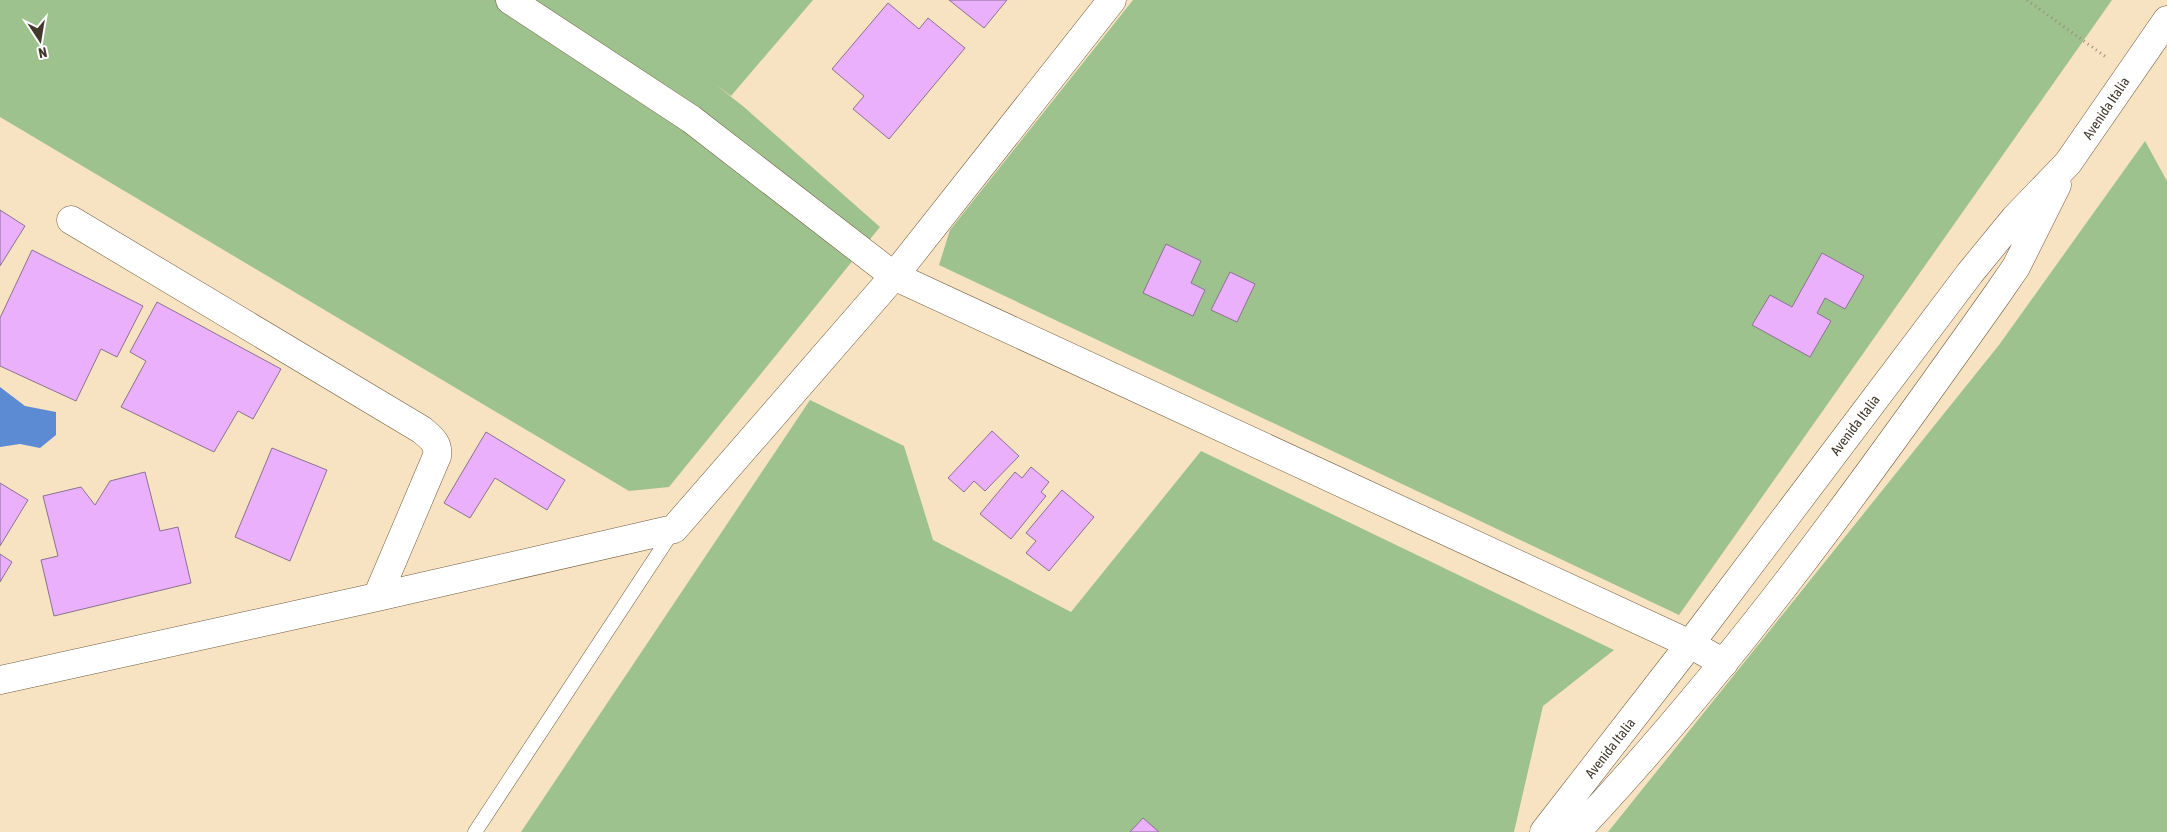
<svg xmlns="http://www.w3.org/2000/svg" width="2167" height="832" viewBox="0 0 2167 832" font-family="'Asap Condensed',sans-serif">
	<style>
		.green { fill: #9ec28d }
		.water { fill: #5c8bd3 }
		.building { fill: #ebb0fc; stroke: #89738f }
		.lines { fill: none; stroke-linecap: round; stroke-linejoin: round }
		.lane-casing { stroke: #6f5d40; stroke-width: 15 }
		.street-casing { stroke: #6f5d40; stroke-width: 29 }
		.secondary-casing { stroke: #6f5d40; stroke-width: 29 }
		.path { stroke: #9c8d76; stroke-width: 3; stroke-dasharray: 1 4; stroke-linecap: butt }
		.lane { stroke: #fff; stroke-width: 14 }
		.street { stroke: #fff; stroke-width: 28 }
		.secondary { stroke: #fff; stroke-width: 28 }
		.labels { text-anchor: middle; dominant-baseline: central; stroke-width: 4; stroke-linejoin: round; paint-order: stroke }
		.street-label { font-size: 14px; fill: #42392c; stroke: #fff }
	</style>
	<rect width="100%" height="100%" fill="#f7e3c2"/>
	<path class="green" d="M 0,0 L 813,0 L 731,96 L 716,85 L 744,107 L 880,227 L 669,487 L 629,491 L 0,117 Z
		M 1133,0 L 2112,0 L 1679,615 L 939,265 L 950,230 Z
		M 2145,141 L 2167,181 L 2167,832 L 1608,832 L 1999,345 Z
		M 810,400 L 904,446 L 933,540 L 1071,612 L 1201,451 L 1614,650 L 1543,706 L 1514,832 L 521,832 Z"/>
	<path class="water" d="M 0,387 L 25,406 L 56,412 L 56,435 L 40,448 L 20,444 L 0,447 Z"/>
	<path class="building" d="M 949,0 L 1007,0 L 984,28 Z
		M 888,3 L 919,29 L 928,18 L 965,48 L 889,139 L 853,109 L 864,96 L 832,69 Z
		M 0,210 L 25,226 L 0,266 Z
		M 1166,244 L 1201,261 L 1191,283 L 1205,290 L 1193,316 L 1143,293 Z
		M 32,250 L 143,306 L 117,357 L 101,349 L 76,401 L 0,366 L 0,318 Z
		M 1822,253 L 1864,276 L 1845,309 L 1825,298 L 1817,313 L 1831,321 L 1810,357 L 1752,325 L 1770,295 L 1792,307 Z
		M 1230,272 L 1255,284 L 1237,322 L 1211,310 Z
		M 157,302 L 281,369 L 253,419 L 238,411 L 214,452 L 121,407 L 146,361 L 130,352 Z
		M 992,431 L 1019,456 L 985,491 L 974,481 L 964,492 L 948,478 Z
		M 486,432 L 565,480 L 547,510 L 495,478 L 470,518 L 444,503 Z
		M 272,448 L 327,470 L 290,561 L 235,537 Z
		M 1031,467 L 1049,482 L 1041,492 L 1046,496 L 1011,539 L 980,514 L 1015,472 L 1022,478 Z
		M 145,472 L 160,531 L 178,527 L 191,583 L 54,616 L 41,560 L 58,556 L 43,496 L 81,487 L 95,505 L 110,481 Z
		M 0,483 L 28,500 L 0,546 Z
		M 1062,490 L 1094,517 L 1049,571 L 1026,553 L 1036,541 L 1026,533 Z
		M 0,554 L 12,562 L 0,582 Z
		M 1143,818 L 1159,832 L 1130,832 Z"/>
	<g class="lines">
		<defs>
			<path id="lane" d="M 475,832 L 673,531"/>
			<path id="street" d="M 1112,0 L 894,276 L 1690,644 L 1724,663
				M 71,220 L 422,430 C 431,438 439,443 437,456 L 377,597
				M 0,680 L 377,597 L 674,529 L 894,276 L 691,119 L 510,0"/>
			<path id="secondary" d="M 1544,832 L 1690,644 L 1970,273 L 2015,218 L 2068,163 L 2167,20
				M 1576,832 C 1732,667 1865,481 1996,296 L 2016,267 L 2057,185"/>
		</defs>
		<use href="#lane" class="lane-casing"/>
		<use href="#street" class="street-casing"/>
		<use href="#secondary" class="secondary-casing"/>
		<path class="path" d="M 2027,0 L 2106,57"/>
		<use href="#lane" class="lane"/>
		<use href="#street" class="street"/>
		<use href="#secondary" class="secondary"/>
	</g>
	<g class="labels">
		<g class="street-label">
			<text transform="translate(2106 108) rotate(-56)">Avenida Italia</text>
			<text transform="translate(1855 425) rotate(-53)">Avenida Italia</text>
			<text transform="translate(1610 748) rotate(-52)">Avenida Italia</text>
		</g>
	</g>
	<g transform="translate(40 40) rotate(168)" stroke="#ffffff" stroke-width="4" paint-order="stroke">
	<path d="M0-4L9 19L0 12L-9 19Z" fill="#42392c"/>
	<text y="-8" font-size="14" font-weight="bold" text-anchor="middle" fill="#42392c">N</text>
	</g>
</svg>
